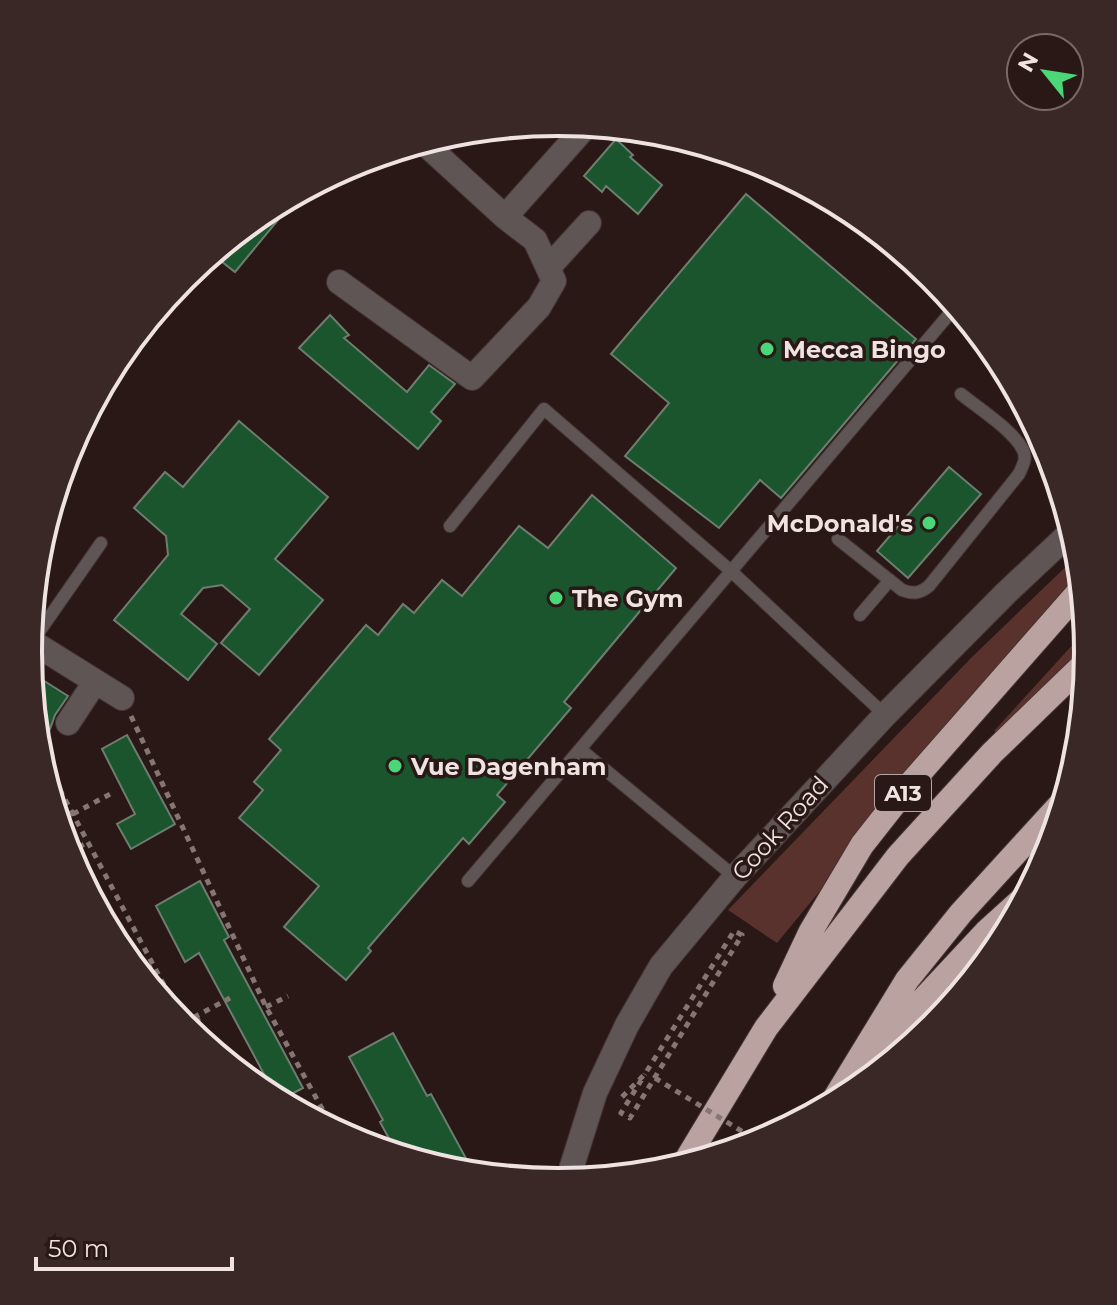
<svg xmlns="http://www.w3.org/2000/svg" width="1117" height="1305" viewBox="0 0 1117 1305" font-family="Montserrat,sans-serif">
	<style>
		.green { fill: #59322e }
		.building { fill: #1b552d; stroke: #6e7d70; stroke-width: 2 }
		.lines { fill: none; stroke-linecap: round; stroke-linejoin: round }
		.lane-casing { stroke: #453432; stroke-width: 14 }
		.street-casing { stroke: #453432; stroke-width: 26 }
		.highway-casing { stroke: #453432; stroke-width: 26 }
		.path { stroke: #857674; stroke-width: 5; stroke-dasharray: 6 6; stroke-linecap: butt }
		.lane { stroke: #5e5554; stroke-width: 12 }
		.street { stroke: #5e5554; stroke-width: 24 }
		.highway { stroke: #b9a2a0; stroke-width: 24 }
		.path-bridge { stroke: #857674; stroke-width: 5; stroke-dasharray: 6 6; stroke-linecap: butt }
		.poi-dot { fill: #4bd677; stroke: #291816; stroke-width: 3 }
		.labels { text-anchor: middle; dominant-baseline: central; stroke-width: 7; stroke-linejoin: round; paint-order: stroke }
		.shield { fill: #291816; stroke: #b4a6a4; stroke-width: 2 }
		.shield-label { font-size: 22px; font-weight: bold; fill: #efe3e1 }
		.poi-label { font-size: 24px; font-weight: bold; fill: #efe3e1; stroke: #291816; text-anchor: start }
		.street-label { font-size: 24px; fill: #efe3e1; stroke: #291816 }
		.rim { fill: none; stroke: #efe3e1; stroke-width: 4 }
	</style>
	<rect width="100%" height="100%" fill="#291816"/>
	<path class="green" d="M 1079,554 L 1083,586 L 1002,670 L 777,943 L 728,910 L 973,656 Z
		M 1087,629 L 1088,648 L 1001,736 L 994,731 Z"/>
	<path class="building" d="M 616,139 L 633,155 L 630,157 L 662,185 L 638,214 L 606,186 L 602,192 L 584,176 Z
		M 746,194 L 916,339 L 781,498 L 760,480 L 719,528 L 625,456 L 669,403 L 611,354 Z
		M 295,195 L 297,197 L 235,272 L 212,254 L 264,211 Z
		M 330,315 L 349,335 L 344,338 L 407,392 L 429,365 L 455,384 L 431,412 L 441,421 L 418,449 L 299,348 Z
		M 239,421 L 328,497 L 275,559 L 323,600 L 259,675 L 221,643 L 250,609 L 222,585 L 203,588 L 181,614 L 217,644 L 188,680 L 114,620 L 168,555 L 166,536 L 134,508 L 165,472 L 183,487 Z
		M 949,467 L 981,494 L 908,578 L 877,551 Z
		M 592,495 L 676,568 L 564,702 L 571,708 L 497,795 L 505,802 L 469,844 L 463,838 L 368,948 L 371,951 L 346,980 L 284,927 L 319,886 L 239,818 L 263,790 L 254,782 L 281,750 L 269,739 L 366,625 L 378,635 L 403,604 L 414,613 L 442,580 L 462,596 L 519,526 L 548,548 Z
		M 30,672 L 68,696 L 55,715 L 50,729 L 35,719 Z
		M 127,735 L 175,824 L 131,849 L 117,824 L 135,814 L 102,749 Z
		M 200,881 L 229,937 L 224,940 L 303,1088 L 278,1101 L 251,1083 L 265,1076 L 199,953 L 185,962 L 156,906 Z
		M 393,1033 L 427,1096 L 431,1094 L 475,1175 L 455,1173 L 398,1155 L 380,1122 L 383,1120 L 349,1057 Z"/>
	<g class="lines">
		<defs>
			<path id="lane" d="M 450,526 L 544,409 L 731,571 L 885,715
				M 838,539 L 902,590 C 913,594 919,594 929,586 L 1019,474 C 1023,465 1027,459 1023,450 C 1013,430 978,408 961,394
				M 860,615 L 890,580
				M 32,642 L 101,543
				M 580,749 L 735,877
				M 468,881 L 957,305"/>
			<path id="street" d="M 505,217 L 587,125
				M 548,268 L 589,223
				M 339,282 L 472,378 L 539,307 L 554,281 L 535,240 L 505,217 L 423,142
				M 29,640 L 122,698
				M 68,723 L 95,682
				M 567,1182 L 595,1093 L 627,1025 L 661,966 L 735,877 L 885,715 L 1006,593 L 1073,530"/>
			<path id="highway" d="M 785,986 L 811,931 L 862,845 L 910,784 L 1083,587
				M 876,1050 L 986,932 L 1028,894
				M 830,1106 L 907,980 L 961,913 L 1066,798
				M 682,1167 L 766,1028 L 898,856 L 992,753 L 1088,660"/>
		</defs>
		<use href="#lane" class="lane-casing"/>
		<use href="#street" class="street-casing"/>
		<use href="#highway" class="highway-casing"/>
		<path class="path" d="M 131,716 L 266,1007 L 335,1132
			M 49,792 L 59,788 L 189,1032
			M 73,814 L 112,793
			M 68,853 L 88,842
			M 139,973 L 152,966
			M 266,1007 L 288,996
			M 196,1016 L 216,1054
			M 183,1023 L 230,998
			M 622,1097 L 645,1074 L 734,931 L 742,935 L 630,1118 L 621,1113 L 645,1074"/>
		<use href="#lane" class="lane"/>
		<use href="#street" class="street"/>
		<use href="#highway" class="highway"/>
		<path class="path-bridge" d="M 655,1078 L 761,1143"/>
	</g>
	<g class="poi-dot">
		<circle cx="767" cy="349" r="8"/>
		<circle cx="929" cy="523" r="8"/>
		<circle cx="556" cy="598" r="8"/>
		<circle cx="395" cy="766" r="8"/>
	</g>
	<g class="labels">
		<rect class="shield" x="875" y="775" width="56" height="36" rx="6"/>
		<g class="shield-label">
			<text x="903" y="793">A13</text>
		</g>
		<g class="poi-label">
			<text x="783" y="349">Mecca Bingo</text>
			<text x="913" y="523" text-anchor="end">McDonald's</text>
			<text x="572" y="598">The Gym</text>
			<text x="411" y="766">Vue Dagenham</text>
		</g>
		<g class="street-label">
			<text transform="translate(780 828) rotate(-48)">Cook Road</text>
		</g>
	</g>
	<path d="M0 0H1117V1305H0ZM42 652a516 516 0 1 1 1032 0a516 516 0 1 1-1032 0Z" fill="#392826" fill-rule="evenodd"/>
	<path class="rim" d="M42 652a516 516 0 1 1 1032 0a516 516 0 1 1-1032 0Z"/>
	<g transform="translate(1045 72) rotate(300)"><circle r="38" fill="#291816" stroke="#786967" stroke-width="2"/>
	<path d="M0-6L14 30L0 20L-14 30Z" fill="#4bd677"/>
	<text y="-12" font-size="22" font-weight="bold" text-anchor="middle" fill="#efe3e1">N</text>
	</g>
	<path d="M36 1257v12h196v-12" fill="none" stroke="#efe3e1" stroke-width="4"/>
	<text x="48" y="1257" font-size="24" fill="#efe3e1" stroke="#291816" stroke-width="6" paint-order="stroke">50 m</text>
</svg>
